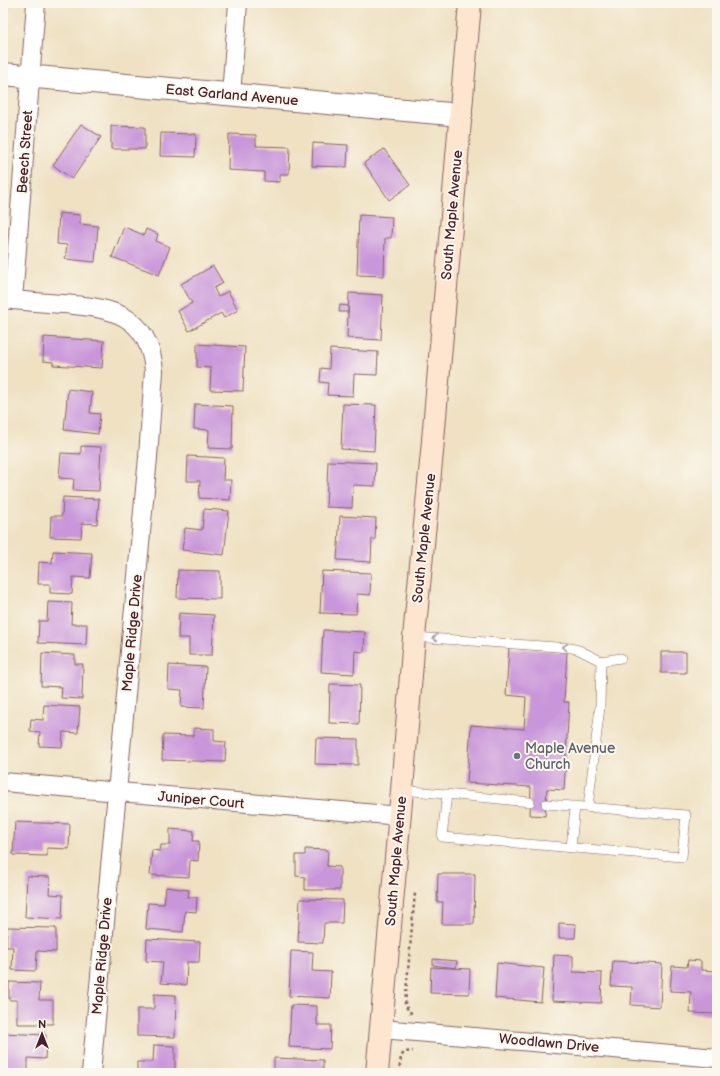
<svg xmlns="http://www.w3.org/2000/svg" width="720" height="1076" viewBox="0 0 720 1076" font-family="'Balsamiq Sans',sans-serif">
	<style>
		.building { fill: #c996da }
		.lines { fill: none; stroke-linecap: round; stroke-linejoin: round }
		.service-casing { stroke: #846360; stroke-width: 10 }
		.minor-casing { stroke: #846360; stroke-width: 20 }
		.tertiary-casing { stroke: #846360; stroke-width: 24 }
		.secondary-casing { stroke: #846360; stroke-width: 24 }
		.path { stroke: #846360; stroke-width: 2.5; stroke-dasharray: 3 3; stroke-linecap: butt }
		.service { stroke: #fff; stroke-width: 9 }
		.minor { stroke: #fff; stroke-width: 18 }
		.tertiary { stroke: #fff; stroke-width: 22 }
		.secondary { stroke: #fde5d0; stroke-width: 22 }
		.oneway { stroke: #ae9aa0 }
		.worship-dot { fill: #6b7280; stroke: #fbf7ec; stroke-width: 1.5 }
		.labels { text-anchor: middle; dominant-baseline: central; stroke-width: 4; stroke-linejoin: round; paint-order: stroke }
		.street-label { font-size: 14px; fill: #4a1f2b; stroke: #fbf7ec }
		.worship-label { font-size: 14px; fill: #5b616d; stroke: #fbf7ec; text-anchor: start }
	</style>
	<rect width="100%" height="100%" fill="#fbf7ec"/>
	<filter id="ink" filterUnits="userSpaceOnUse"><feTurbulence type="fractalNoise" baseFrequency=".025" numOctaves="2"/><feDisplacementMap in="SourceGraphic" scale="8" xChannelSelector="R" yChannelSelector="G"/><feConvolveMatrix kernelMatrix="1 2 1 2 8 2 1 2 1" color-interpolation-filters="sRGB"/></filter>
	<filter id="wash" filterUnits="userSpaceOnUse"><feTurbulence type="fractalNoise" baseFrequency=".012" numOctaves="4" result="noise"/><feDisplacementMap in="SourceGraphic" scale="16" xChannelSelector="R" yChannelSelector="G"/><feGaussianBlur stdDeviation="0.9" result="paint"/><feColorMatrix in="noise" values="0 0 0 0 0 0 0 0 0 0 0 0 0 0 0 0 0 1.4 0 .05"/><feComposite in="paint" operator="in"/></filter>
	<g filter="url(#wash)">
		<rect width="100%" height="100%" fill="#efe1c2"/>
		<g id="blocks">
			<path class="building" d="M 81,124 L 101,137 L 72,179 L 53,165 Z
				M 111,126 L 145,127 L 145,149 L 111,149 Z
				M 161,133 L 196,134 L 195,157 L 160,156 Z
				M 229,134 L 256,135 L 256,146 L 290,147 L 289,174 L 280,174 L 280,182 L 264,181 L 264,172 L 228,170 Z
				M 313,143 L 348,145 L 347,167 L 312,166 Z
				M 384,149 L 410,185 L 389,200 L 364,163 Z
				M 59,213 L 80,215 L 80,224 L 98,226 L 95,262 L 65,259 L 67,245 L 57,244 Z
				M 359,215 L 392,217 L 391,238 L 385,238 L 384,276 L 357,275 Z
				M 124,227 L 144,235 L 146,229 L 158,234 L 156,241 L 170,247 L 159,275 L 112,257 Z
				M 213,266 L 223,283 L 214,288 L 218,297 L 228,291 L 238,310 L 224,318 L 221,313 L 189,331 L 178,311 L 192,303 L 181,284 Z
				M 349,293 L 383,295 L 381,340 L 347,338 Z
				M 340,305 L 348,306 L 348,312 L 339,312 Z
				M 44,337 L 104,341 L 102,368 L 53,365 L 53,362 L 43,361 Z
				M 197,344 L 245,347 L 243,391 L 210,390 L 211,368 L 197,367 Z
				M 330,349 L 378,352 L 377,375 L 354,374 L 353,396 L 327,395 L 328,383 L 320,382 L 321,368 L 329,369 Z
				M 68,389 L 92,392 L 90,413 L 100,414 L 98,434 L 64,430 Z
				M 195,404 L 233,406 L 232,449 L 208,448 L 209,430 L 194,429 Z
				M 343,404 L 376,405 L 374,451 L 341,449 Z
				M 81,446 L 101,447 L 99,491 L 73,490 L 74,479 L 59,478 L 61,453 L 81,454 Z
				M 188,456 L 224,458 L 223,480 L 231,480 L 230,500 L 199,498 L 200,481 L 187,481 Z
				M 328,461 L 376,463 L 375,486 L 353,485 L 352,508 L 326,507 Z
				M 63,497 L 99,499 L 97,524 L 82,523 L 81,538 L 50,537 L 51,516 L 62,516 Z
				M 204,509 L 229,511 L 224,555 L 182,550 L 185,528 L 202,530 Z
				M 340,516 L 376,518 L 375,540 L 372,539 L 371,562 L 337,560 Z
				M 53,551 L 92,553 L 90,578 L 73,577 L 72,594 L 50,593 L 50,584 L 38,584 L 39,562 L 52,563 Z
				M 178,570 L 220,571 L 220,599 L 177,598 Z
				M 322,571 L 371,573 L 370,595 L 357,594 L 356,614 L 320,613 Z
				M 48,602 L 72,603 L 71,624 L 87,624 L 86,645 L 38,643 L 39,621 L 47,621 Z
				M 179,613 L 214,615 L 212,655 L 189,655 L 189,638 L 178,638 Z
				M 323,630 L 365,632 L 364,652 L 355,651 L 354,674 L 321,672 Z
				M 509,648 L 567,652 L 564,702 L 569,702 L 564,790 L 547,789 L 545,816 L 530,815 L 531,787 L 467,783 L 471,725 L 524,729 L 526,697 L 506,695 Z
				M 661,652 L 686,652 L 686,673 L 661,673 Z
				M 42,653 L 75,655 L 75,664 L 83,664 L 82,699 L 61,698 L 62,687 L 41,686 Z
				M 169,665 L 206,667 L 204,708 L 181,707 L 182,690 L 168,689 Z
				M 330,684 L 360,685 L 359,724 L 329,723 Z
				M 44,705 L 80,707 L 78,733 L 63,732 L 62,747 L 39,746 L 40,732 L 30,731 L 31,719 L 43,720 Z
				M 194,728 L 214,729 L 214,741 L 226,742 L 225,762 L 162,760 L 163,735 L 194,736 Z
				M 316,738 L 358,739 L 358,765 L 315,764 Z
				M 15,822 L 70,824 L 69,849 L 47,848 L 47,856 L 13,855 Z
				M 170,829 L 194,831 L 193,841 L 199,841 L 198,861 L 190,860 L 189,877 L 150,875 L 152,850 L 160,851 L 161,845 L 170,845 Z
				M 305,849 L 328,850 L 327,866 L 340,867 L 340,890 L 305,890 L 305,877 L 296,876 L 296,855 L 305,855 Z
				M 438,874 L 475,874 L 474,924 L 442,924 L 443,902 L 437,902 Z
				M 27,876 L 50,877 L 49,894 L 63,895 L 62,919 L 25,917 Z
				M 166,887 L 189,890 L 188,897 L 197,897 L 196,912 L 185,911 L 183,932 L 146,929 L 148,903 L 164,904 Z
				M 300,899 L 343,900 L 342,923 L 324,923 L 323,943 L 298,942 Z
				M 559,923 L 576,924 L 575,938 L 559,938 Z
				M 7,927 L 56,928 L 56,952 L 37,951 L 36,971 L 12,970 L 13,947 L 6,947 Z
				M 147,939 L 200,942 L 199,962 L 187,962 L 186,985 L 161,983 L 163,962 L 146,961 Z
				M 291,951 L 313,952 L 312,971 L 331,972 L 330,998 L 289,996 Z
				M 554,955 L 573,956 L 573,972 L 602,973 L 601,1003 L 552,1001 Z
				M 433,959 L 457,961 L 456,968 L 433,965 Z
				M 688,960 L 701,961 L 701,970 L 717,971 L 717,1014 L 690,1013 L 691,992 L 670,991 L 672,966 L 687,967 Z
				M 613,961 L 662,964 L 660,1007 L 631,1005 L 632,987 L 611,986 Z
				M 497,963 L 544,968 L 541,1002 L 495,998 Z
				M 431,967 L 470,969 L 469,994 L 430,993 Z
				M 9,982 L 40,983 L 39,1000 L 53,1000 L 53,1024 L 17,1024 L 17,1000 L 9,1000 Z
				M 154,994 L 176,995 L 175,1037 L 137,1036 L 137,1009 L 154,1009 Z
				M 291,1005 L 317,1006 L 317,1025 L 331,1025 L 330,1049 L 289,1047 Z
				M 3,1033 L 46,1035 L 45,1059 L 28,1058 L 28,1073 L 3,1073 Z
				M 154,1045 L 175,1046 L 175,1073 L 137,1073 L 137,1062 L 153,1062 Z
				M 274,1058 L 323,1060 L 323,1073 L 274,1073 Z"/>
		</g>
	</g>
	<g filter="url(#ink)">
		<use href="#blocks" fill-opacity="0" stroke="#846360" stroke-width="1"/>
		<g class="lines">
			<defs>
				<path id="service" d="M 414,637 L 571,648 L 579,650 L 601,661 L 621,658
					M 402,790 L 530,802
					M 447,794 L 442,837 L 682,857 L 686,815 L 546,804
					M 588,807 L 600,707 L 601,661
					M 571,848 L 575,806"/>
				<path id="minor" d="M 231,95 L 238,3
					M 3,299 C 23,301 44,303 64,304 C 112,308 149,314 154,371 L 148,457 L 91,1073
					M 13,300 L 36,3
					M 3,782 L 400,816
					M 381,1029 L 717,1058"/>
				<path id="tertiary" d="M 3,74 L 461,115"/>
				<path id="secondary" d="M 377,1073 L 402,790 L 414,637 L 432,452 L 470,3"/>
			</defs>
			<use href="#service" class="service-casing"/>
			<use href="#minor" class="minor-casing"/>
			<use href="#tertiary" class="tertiary-casing"/>
			<use href="#secondary" class="secondary-casing"/>
			<path class="path" d="M 412,1013 L 409,1012 L 405,1004 L 415,893
				M 399,1073 L 401,1056 L 405,1052 L 413,1051"/>
			<use href="#service" class="service"/>
			<use href="#minor" class="minor"/>
			<use href="#tertiary" class="tertiary"/>
			<use href="#secondary" class="secondary"/>
		</g>
		<defs><path id="oneway-chevron" d="M-2-3.5L2.5 0L-2 3.5" fill="none" stroke-width="1.6" stroke-linecap="round" stroke-linejoin="round"/></defs>
		<g class="oneway">
			<use href="#oneway-chevron" transform="translate(435 638) rotate(-177)"/>
			<use href="#oneway-chevron" transform="translate(565 647) rotate(-174)"/>
		</g>
	</g>
	<circle class="worship-dot" cx="517" cy="756" r="4"/>
	<g class="labels">
		<g class="street-label">
			<text transform="translate(232 95) rotate(5)">East Garland Avenue</text>
			<text transform="translate(25 152) rotate(-86)">Beech Street</text>
			<text transform="translate(452 215) rotate(-85)">South Maple Avenue</text>
			<text transform="translate(424 538) rotate(-84)">South Maple Avenue</text>
			<text transform="translate(132 633) rotate(-85)">Maple Ridge Drive</text>
			<text transform="translate(201 800) rotate(5)">Juniper Court</text>
			<text transform="translate(396 861) rotate(-85)">South Maple Avenue</text>
			<text transform="translate(102 956) rotate(-85)">Maple Ridge Drive</text>
			<text transform="translate(549 1043) rotate(5)">Woodlawn Drive</text>
		</g>
		<g class="worship-label">
			<text x="525" y="748">Maple Avenue<tspan x="525" dy="16">Church</tspan></text>
		</g>
	</g>
	<rect width="720" height="1076" fill="none" stroke="#fbf7ec" stroke-width="16"/>
	<g transform="translate(42 1034)" stroke="#fbf7ec" stroke-width="3" paint-order="stroke">
	<path d="M0-3L7 15L0 10L-7 15Z" fill="#4a1f2b"/>
	<text y="-6" font-size="11" font-weight="bold" text-anchor="middle" fill="#4a1f2b">N</text>
	</g>
</svg>
